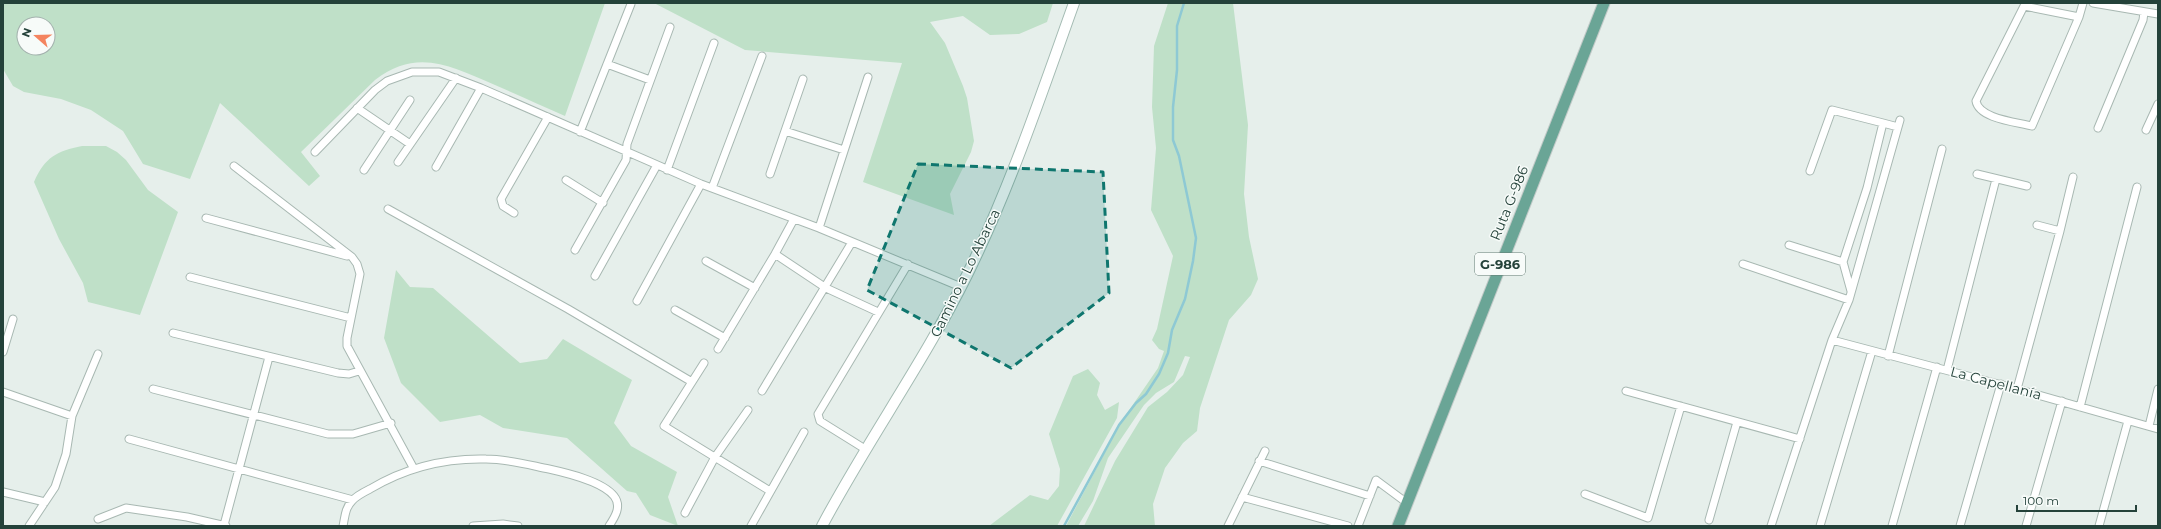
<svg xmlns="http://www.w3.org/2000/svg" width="2161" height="529" viewBox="0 0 2161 529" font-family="Montserrat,sans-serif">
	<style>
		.green { fill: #bfe0c8; fill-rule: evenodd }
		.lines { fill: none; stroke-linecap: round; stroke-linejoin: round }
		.stream { stroke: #8ec9d4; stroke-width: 2.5 }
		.minor-casing { stroke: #a8b8b2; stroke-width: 9 }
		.secondary-casing { stroke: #a4bbb3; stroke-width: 12 }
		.primary-casing { stroke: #c2cac8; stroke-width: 13 }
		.minor { stroke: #fff; stroke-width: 7 }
		.secondary { stroke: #fff; stroke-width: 10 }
		.primary { stroke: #6aa596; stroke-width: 11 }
		.marked { fill: #0f766e; fill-opacity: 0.2; stroke: #0f766e; stroke-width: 3; stroke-dasharray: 8 5; stroke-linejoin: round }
		.labels { text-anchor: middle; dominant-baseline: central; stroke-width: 3; stroke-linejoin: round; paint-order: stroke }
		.shield { fill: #f7fbf9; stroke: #637a73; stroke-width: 1 }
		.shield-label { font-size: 13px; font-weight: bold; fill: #24423a }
		.street-label { font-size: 14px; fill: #24423a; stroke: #f7fbf9 }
	</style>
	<rect width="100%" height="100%" fill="#e6efeb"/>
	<path class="green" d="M 3,3 L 605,3 L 565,116 C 542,106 518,95 495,85 C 452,67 418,47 375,80 L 301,152 L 320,176 L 309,186 L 220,103 L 190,179 L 143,164 L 123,131 L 91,110 L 61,99 L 24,92 L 13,86 L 3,69 ZM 24,24 L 48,24 L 48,48 L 24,48 Z
		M 654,3 L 1053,3 L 1047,22 L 1019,34 L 990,35 L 963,16 L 930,22 L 945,43 L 963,86 L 967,98 L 974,141 L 971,152 L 950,194 L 954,215 L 863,182 L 902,63 L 745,50 Z
		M 1168,3 L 1233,3 L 1248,125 L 1244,194 L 1249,237 L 1258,279 L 1251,295 L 1229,320 L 1200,408 L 1197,431 L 1183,443 L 1165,468 L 1153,504 L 1155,526 L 1084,526 L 1115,461 L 1148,407 L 1167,392 L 1183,375 L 1190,357 L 1185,356 L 1174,382 L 1156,393 L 1144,405 L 1108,458 L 1093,501 L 1078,526 L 1066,526 L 1121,422 L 1158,368 L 1164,351 L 1159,349 L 1152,340 L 1157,329 L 1173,256 L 1151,210 L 1156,148 L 1152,107 L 1154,46 Z
		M 82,146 L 106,146 L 117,152 L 126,160 L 148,190 L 178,212 L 140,315 L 88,302 L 83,283 L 59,239 L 34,182 C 45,157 57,151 82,146 Z
		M 396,270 L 410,287 L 433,288 L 520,363 L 547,359 L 563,339 L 632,380 L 614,423 L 631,446 L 677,472 L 668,497 L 678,526 L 650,515 L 636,493 L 627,491 L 567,438 L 503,428 L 480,415 L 440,422 L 401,383 L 384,338 Z
		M 1088,369 L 1100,383 L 1097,395 L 1105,410 L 1119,402 L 1117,418 L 1057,526 L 989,526 L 1030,495 L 1048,500 L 1059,486 L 1060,469 L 1049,434 L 1073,376 Z"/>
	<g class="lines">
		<path class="stream" d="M 1064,526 L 1119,425 L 1136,403 L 1146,394 L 1159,374 L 1168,353 L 1172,330 L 1185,299 L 1193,261 L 1196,238 L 1179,156 L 1173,140 L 1173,107 L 1177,70 L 1177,26 L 1184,3"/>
		<defs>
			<path id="minor" d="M 2093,3 L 2158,14
				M 2024,6 L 2079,17 L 2032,126 C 2017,122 1979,119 1976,101 Z
				M 2079,17 L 2083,3
				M 607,64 L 650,80
				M 357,108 L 410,144
				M 1883,123 L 1898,127
				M 2098,128 L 2143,20 L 2144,12
				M 2146,130 L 2158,104
				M 785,131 L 844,150
				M 580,132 L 631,4
				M 315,152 L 375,90 L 387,81 L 412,72 L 439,72 L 481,88 L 701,184 L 819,228 L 961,287
				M 398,162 L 456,78
				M 234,166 L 352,257 L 357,264 L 360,274 L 347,338 L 347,346 L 414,469
				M 436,167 L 481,88
				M 364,170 L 410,100
				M 667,170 L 714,43
				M 1810,171 L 1832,110 L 1883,123 L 1867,188 L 1843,262 L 1851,291
				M 770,174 L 803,79
				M 1977,174 L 2027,186
				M 566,180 L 603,203
				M 712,188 L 762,56
				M 388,209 L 568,309 L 692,382
				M 514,213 L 503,206 L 501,199 L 548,117
				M 206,218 L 347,256
				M 2037,225 L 2060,231
				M 819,228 L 868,77
				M 1789,245 L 1843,262
				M 575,250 L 626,160 L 627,144 L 670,27
				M 775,254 L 826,288 L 878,312
				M 706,261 L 755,288
				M 1743,264 L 1849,300
				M 595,276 L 657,165
				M 190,277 L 351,318
				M 637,301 L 701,184
				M 675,310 L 725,338
				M 173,333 L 338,373 L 349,374 L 359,371
				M 1832,340 L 2017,389 L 2158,429
				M 718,349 L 775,254 L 794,219
				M 3,352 L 13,319
				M 1888,356 L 1942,149
				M 704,363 L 664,426 L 770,491
				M 1947,370 L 1996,179
				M 153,389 L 328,434 L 353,434 L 391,423
				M 2017,389 L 2060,231 L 2073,177
				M 762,391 L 852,242
				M 1626,391 L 1800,439
				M 3,392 L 72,416
				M 2080,407 L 2137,187
				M 2149,426 L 2158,389
				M 129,439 L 353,500
				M 865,449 L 820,421 L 818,414 L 908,264
				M 1259,461 L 1370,496
				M 3,492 L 45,502
				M 1585,494 L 1648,518 L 1681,406
				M 1242,497 L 1348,526
				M 685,513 L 715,457 L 748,410
				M 98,519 L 126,508 L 187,517 L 226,526
				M 1709,520 L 1737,422
				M 224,525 L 269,357
				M 29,526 L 55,487 L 66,454 L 72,416 L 98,354
				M 343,526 C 345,517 345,508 352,501 C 356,496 364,492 370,489 C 405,468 445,458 486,459 C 507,459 529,465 549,469 C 567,473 602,481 614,496 C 622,506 615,517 609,526
				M 473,526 L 503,524 L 518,526
				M 751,526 L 804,432
				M 1228,526 L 1265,451
				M 1358,526 L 1376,480 L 1407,503
				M 1771,526 L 1832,340 L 1849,300 L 1900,120
				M 1820,526 L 1872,351
				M 1892,526 L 1937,367
				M 1960,526 L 2001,384
				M 2026,526 L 2062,401
				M 2099,526 L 2128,421"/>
			<path id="secondary" d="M 822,526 C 867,441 924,362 967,275 C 1010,188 1041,95 1074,3"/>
			<path id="primary" d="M 1398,526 L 1604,3"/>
		</defs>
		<use href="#minor" class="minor-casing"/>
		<use href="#secondary" class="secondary-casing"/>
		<use href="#primary" class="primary-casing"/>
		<use href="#minor" class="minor"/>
		<use href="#secondary" class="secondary"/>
		<use href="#primary" class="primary"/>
	</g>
	<path class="marked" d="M 918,164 L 1103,172 L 1109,293 L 1011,368 L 867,290 Z"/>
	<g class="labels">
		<rect class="shield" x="1475" y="253" width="50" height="22" rx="3"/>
		<g class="shield-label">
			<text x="1500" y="264">G-986</text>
		</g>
		<g class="street-label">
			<text transform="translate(1509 203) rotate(-68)">Ruta G-986</text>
			<text transform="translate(965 273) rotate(-64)">Camino a Lo Abarca</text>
			<text transform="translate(1996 383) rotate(15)">La Capellanía</text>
		</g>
	</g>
	<rect width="2161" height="529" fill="none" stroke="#24423a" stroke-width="8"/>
	<g transform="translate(36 36) rotate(290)"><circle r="19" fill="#f7fbf9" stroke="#a3b1ad"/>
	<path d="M0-3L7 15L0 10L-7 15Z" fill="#f4845f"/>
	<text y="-6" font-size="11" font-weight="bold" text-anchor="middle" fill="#24423a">N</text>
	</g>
	<path d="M2017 505v6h119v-6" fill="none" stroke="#24423a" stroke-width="2"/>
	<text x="2023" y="505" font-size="12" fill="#24423a" stroke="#f7fbf9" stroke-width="3" paint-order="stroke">100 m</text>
</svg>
